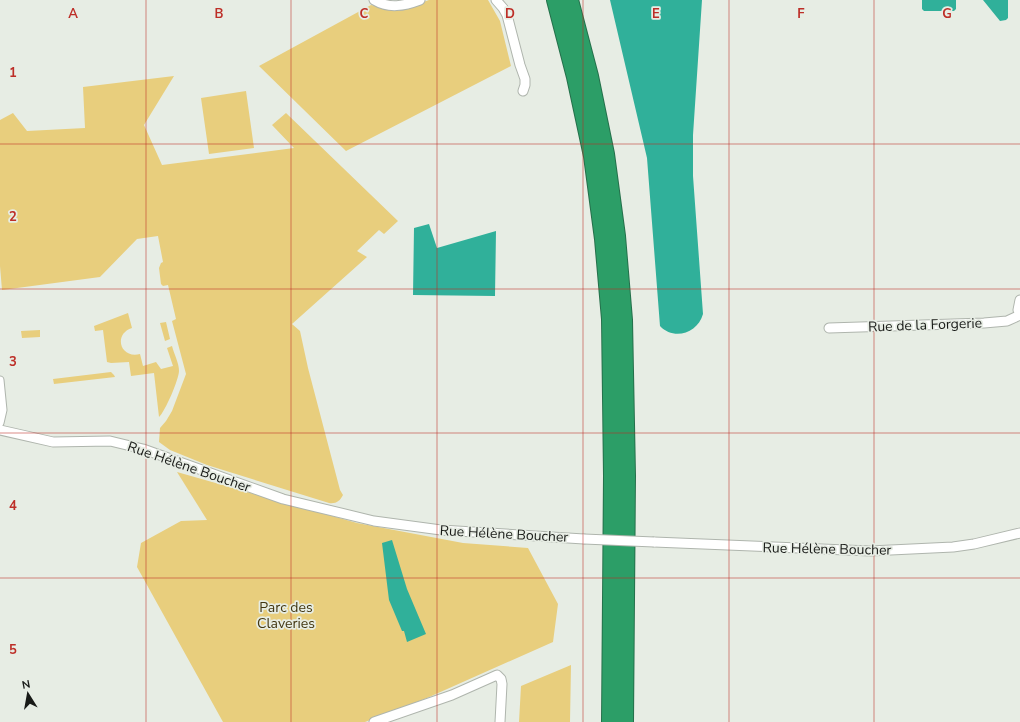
<svg xmlns="http://www.w3.org/2000/svg" width="1020" height="722" viewBox="0 0 1020 722" font-family="'Nunito Sans',sans-serif">
	<style>
		.green { fill: #e8ce7d }
		.water { fill: #30b09a }
		.lines { fill: none; stroke-linecap: round; stroke-linejoin: round }
		.pedestrian-casing { stroke: #afb5ad; stroke-width: 9 }
		.minor-casing { stroke: #afb5ad; stroke-width: 11 }
		.motorway-casing { stroke: #25704b; stroke-width: 18 }
		.pedestrian { stroke: #fff; stroke-width: 7 }
		.minor { stroke: #fff; stroke-width: 9 }
		.motorway { stroke: #2c9e67; stroke-width: 16 }
		.minor-bridge-casing { stroke: #afb5ad; stroke-width: 11; stroke-linecap: butt }
		.minor-bridge { stroke: #fff; stroke-width: 9 }
		.grid { fill: none; stroke: #bd2e27; stroke-width: 1; stroke-opacity: 0.55 }
		.labels { text-anchor: middle; dominant-baseline: central; stroke-width: 3.5; stroke-linejoin: round; paint-order: stroke }
		.street-label { font-size: 14px; fill: #181a17; stroke: #e7ede4 }
		.park-label { font-size: 14px; fill: #433711; stroke: #e7ede4 }
		.grid-label { font-size: 13px; text-anchor: middle; font-weight: bold; fill: #bd2e27; stroke: #e7ede4; stroke-width: 3.5; stroke-linejoin: round; paint-order: stroke }
	</style>
	<rect width="100%" height="100%" fill="#e7ede4"/>
	<path class="green" d="M 429,0 L 488,0 L 500,21 L 511,66 L 346,151 L 259,66 L 371,5 L 398,11 Z
		M 174,76 L 144,125 L 162,165 L 294,148 L 272,125 L 286,113 L 398,221 L 384,234 L 379,230 L 357,251 L 367,257 L 292,324 L 300,331 L 308,368 L 340,490 L 343,495 C 340,501 336,504 329,503 L 207,465 L 170,450 L 159,442 L 160,428 L 166,421 L 172,411 L 186,374 L 172,321 L 176,319 L 168,285 L 163,286 L 161,284 L 159,268 L 161,263 L 163,262 L 158,236 L 137,239 L 100,277 L 2,290 L 0,266 L 0,120 L 13,113 L 27,131 L 85,128 L 83,87 Z
		M 246,91 L 254,148 L 209,154 L 201,98 Z
		M 128,313 L 132,328 C 113,334 120,359 140,354 L 143,366 L 156,362 L 161,369 L 173,366 L 167,348 L 172,346 C 174,354 179,363 179,371 C 179,379 165,412 159,417 L 154,373 L 131,376 L 129,362 L 111,363 L 107,362 L 103,330 L 95,331 L 94,326 Z
		M 166,322 L 170,339 L 165,341 L 160,323 Z
		M 40,330 L 40,337 L 22,338 L 21,331 Z
		M 111,372 L 114,375 L 115,377 L 54,384 L 53,379 Z
		M 177,472 L 357,523 L 463,543 L 528,548 L 558,604 L 553,642 L 427,698 L 365,722 L 223,722 L 137,567 L 141,543 L 181,521 L 207,520 Z
		M 571,665 L 570,722 L 519,722 L 521,686 Z"/>
	<path class="water" d="M 610,0 L 702,0 L 693,135 L 693,176 L 703,314 C 698,333 674,341 660,326 L 647,158 Z
		M 922,0 L 956,0 L 956,9 L 954,11 L 924,11 L 922,9 Z
		M 983,0 L 1008,0 L 1008,18 L 1006,20 L 1000,21 Z
		M 429,224 L 437,248 L 496,231 L 495,296 L 413,295 L 414,228 Z
		M 392,540 L 407,589 L 426,634 L 407,642 L 404,631 L 402,631 L 389,600 L 382,543 Z"/>
	<g class="lines">
		<defs>
			<path id="pedestrian" d="M 0,380 L 3,410 L 0,423"/>
			<path id="minor" d="M 374,0 C 389,9 404,6 420,0
				M 496,0 L 503,8 L 507,15 L 520,65 L 525,79 L 525,85 L 523,91
				M 1020,300 L 1018,310 L 1020,314
				M 829,328 L 984,323 L 1007,321 L 1020,315
				M 0,430 L 53,442 L 110,441 L 143,449 L 283,499 L 374,521 L 441,530 L 584,539
				M 654,542 L 870,551 L 953,547 L 974,544 L 1020,533
				M 374,722 L 452,695 L 497,675 L 501,679 L 502,684 L 500,722"/>
			<path id="motorway" d="M 555,0 L 575,77 L 592,156 L 603,239 L 610,319 L 612,476 L 610,722
				M 570,0 L 590,76 L 606,154 L 617,236 L 624,320 L 627,476 L 625,722"/>
		</defs>
		<use href="#pedestrian" class="pedestrian-casing"/>
		<use href="#minor" class="minor-casing"/>
		<use href="#motorway" class="motorway-casing"/>
		<use href="#pedestrian" class="pedestrian"/>
		<use href="#minor" class="minor"/>
		<use href="#motorway" class="motorway"/>
		<defs>
			<path id="minor-bridge" d="M 584,539 L 654,542"/>
		</defs>
		<use href="#minor-bridge" class="minor-bridge-casing"/>
		<use href="#minor-bridge" class="minor-bridge"/>
	</g>
	<path class="grid" d="M 146,0 L 146,722M 291,0 L 291,722M 437,0 L 437,722M 583,0 L 583,722M 729,0 L 729,722M 874,0 L 874,722M 0,144 L 1020,144M 0,289 L 1020,289M 0,433 L 1020,433M 0,578 L 1020,578"/>
	<g class="labels">
		<g class="street-label">
			<text transform="translate(925 325) rotate(-2)">Rue de la Forgerie</text>
			<text transform="translate(189 467) rotate(19)">Rue Hélène Boucher</text>
			<text transform="translate(504 534) rotate(3)">Rue Hélène Boucher</text>
			<text transform="translate(827 549) rotate(1)">Rue Hélène Boucher</text>
		</g>
		<g class="park-label">
			<text x="286" y="607">Parc des<tspan x="286" dy="16">Claveries</tspan></text>
		</g>
	</g>
	<g class="grid-label">
		<text x="73" y="18">A</text>
		<text x="219" y="18">B</text>
		<text x="364" y="18">C</text>
		<text x="510" y="18">D</text>
		<text x="656" y="18">E</text>
		<text x="801" y="18">F</text>
		<text x="947" y="18">G</text>
		<text x="13" y="77">1</text>
		<text x="13" y="221">2</text>
		<text x="13" y="366">3</text>
		<text x="13" y="510">4</text>
		<text x="13" y="654">5</text>
	</g>
	<g transform="translate(28 694) rotate(349)" stroke="#e7ede4" stroke-width="3" paint-order="stroke">
	<path d="M0-3L7 15L0 10L-7 15Z" fill="#181a17"/>
	<text y="-6" font-size="11" font-weight="bold" text-anchor="middle" fill="#181a17">N</text>
	</g>
</svg>
